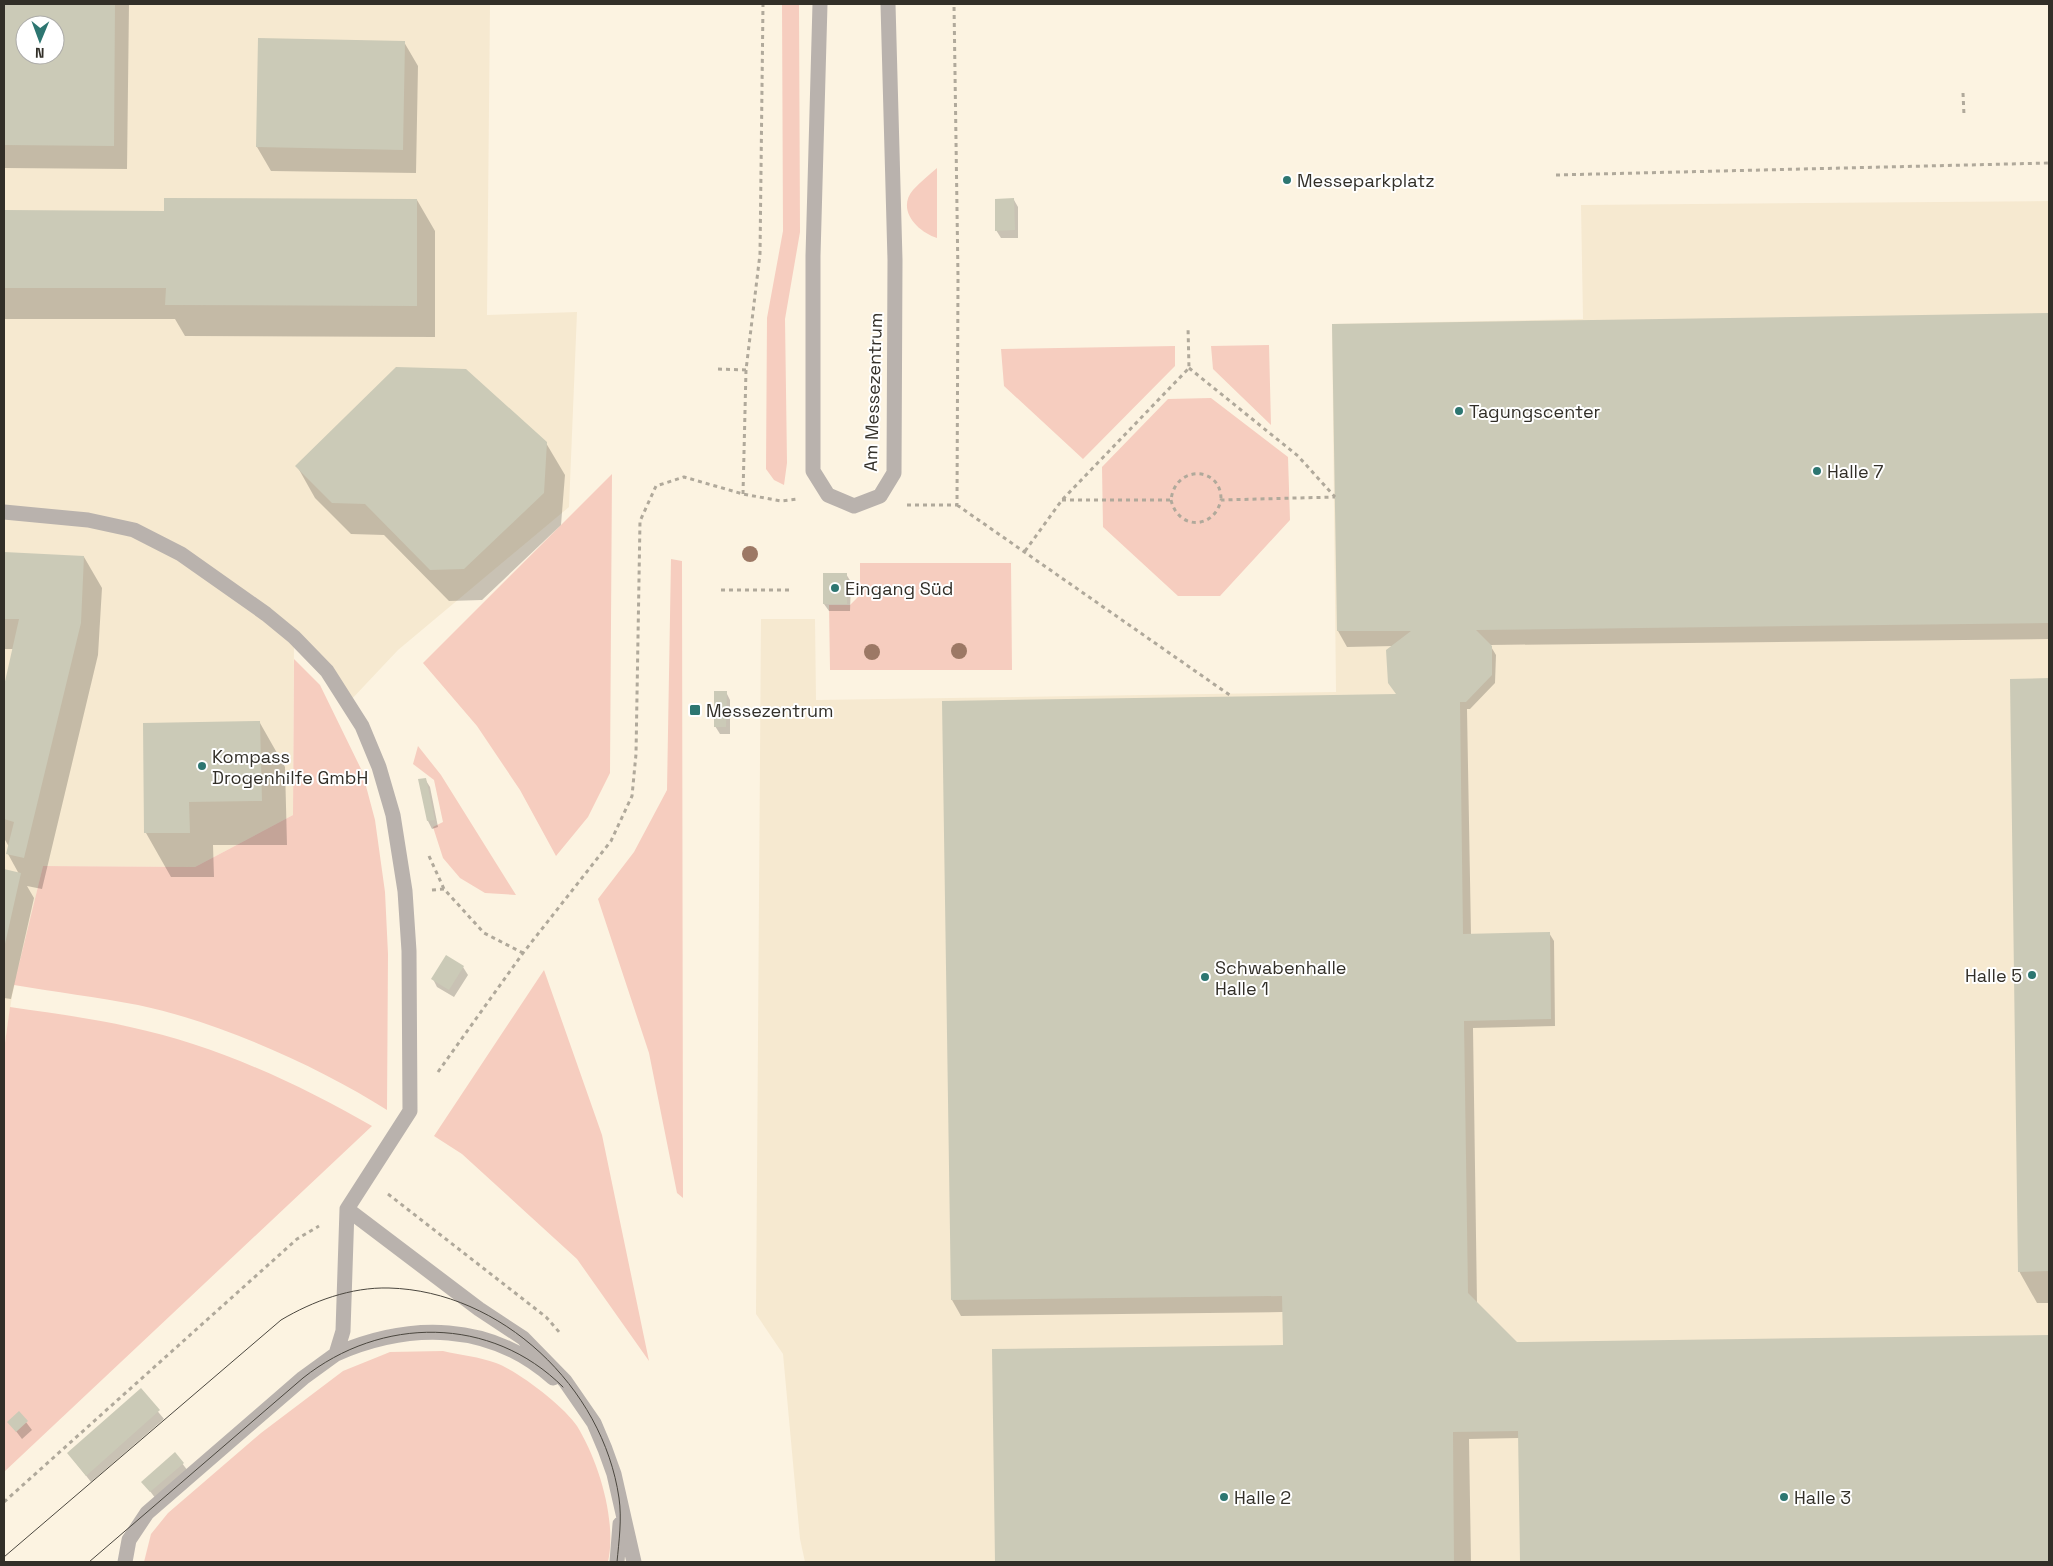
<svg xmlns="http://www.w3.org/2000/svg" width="2053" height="1566" viewBox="0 0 2053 1566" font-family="'Space Grotesk',sans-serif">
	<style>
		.built { fill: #f6e9d0; fill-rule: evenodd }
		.green { fill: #f6cdbf }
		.shadow { fill: #0003; fill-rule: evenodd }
		.building { fill: #cbcab7; fill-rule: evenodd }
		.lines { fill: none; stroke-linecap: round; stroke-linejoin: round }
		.path { stroke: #b0a99b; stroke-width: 3; stroke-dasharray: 4 4; stroke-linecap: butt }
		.minor { stroke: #b9b2ad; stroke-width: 15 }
		.tram { stroke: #4b473f; stroke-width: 1 }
		.tree { fill: #9c7865 }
		.poi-dot { fill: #2d7671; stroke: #fff; stroke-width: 2 }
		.labels { text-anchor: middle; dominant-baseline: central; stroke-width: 4; stroke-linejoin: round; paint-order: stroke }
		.poi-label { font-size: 18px; fill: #322f28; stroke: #fff; text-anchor: start }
		.street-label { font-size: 18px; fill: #322f28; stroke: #fff }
	</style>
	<rect width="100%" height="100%" fill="#fcf3e1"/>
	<path class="built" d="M 4,4 L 490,4 L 487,315 L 577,312 L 569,507 L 398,650 L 349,702 L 294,637 L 293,815 L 195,867 L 43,866 L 12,996 L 4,1050 ZM 25,25 L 55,25 L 55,55 L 25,55 Z
		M 2049,201 L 2049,1562 L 805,1562 L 800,1539 L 783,1354 L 756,1314 L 761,619 L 815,619 L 816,700 L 1336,692 L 1332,324 L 1583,319 L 1581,205 Z"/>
	<path class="green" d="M 782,4 L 799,4 L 800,232 L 785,319 L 787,463 L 784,485 L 774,480 L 766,469 L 767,318 L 783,231 Z
		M 937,168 L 937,238 C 918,232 896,210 913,190 C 920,182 929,175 937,168 Z
		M 1269,345 L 1271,425 L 1213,369 L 1211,346 Z
		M 1175,346 L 1175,366 L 1083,459 L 1004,386 L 1001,349 Z
		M 1211,398 L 1288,457 L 1290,520 L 1220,596 L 1178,596 L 1103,527 L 1102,467 L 1168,399 Z
		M 612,474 L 610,773 L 588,817 L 556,856 L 520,790 L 477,726 L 423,663 Z
		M 671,559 L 682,561 L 683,1198 L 677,1193 L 649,1053 L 598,899 L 634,852 L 667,790 Z
		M 860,563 L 1011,563 L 1012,670 L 830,670 L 829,605 L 850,605 L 860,595 Z
		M 294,659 L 320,685 L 362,771 L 375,820 L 385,892 L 388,954 L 387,1110 C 320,1067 217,1021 138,1005 C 97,997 55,992 14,985 L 43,866 L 195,867 L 293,815 Z
		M 418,746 L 441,775 L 516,895 L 485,893 L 460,878 L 443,858 L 433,827 L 443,822 L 434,780 L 413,764 Z
		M 544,970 L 602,1135 L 649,1361 L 577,1259 L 462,1154 L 434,1136 Z
		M 10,1007 C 50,1013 91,1018 130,1027 C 215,1045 297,1083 372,1126 L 4,1472 L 4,1050 Z
		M 443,1351 C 460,1355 480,1357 496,1363 C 518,1371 564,1406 577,1426 C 599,1462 617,1521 608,1562 L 144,1562 L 151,1534 L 168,1513 L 261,1433 L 343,1371 L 390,1352 Z"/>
	<path class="shadow" d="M 4,4 L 129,4 L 127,169 L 4,168 ZM 25,25 L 55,25 L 55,55 L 25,55 Z
		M 404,42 L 418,66 L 416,173 L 271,171 L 257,147 Z
		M 417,200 L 435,231 L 435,337 L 185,336 L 175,319 L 4,319 L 4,211 L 166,212 Z
		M 1014,200 L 1018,207 L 1018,238 L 1001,238 L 996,230 Z
		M 2049,315 L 2049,639 L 1490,645 L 1496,655 L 1495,683 L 1470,709 L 1467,709 L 1471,935 L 1549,933 L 1554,941 L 1555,1026 L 1473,1028 L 1477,1304 L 1516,1343 L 2049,1336 L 2049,1562 L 1521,1562 L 1519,1438 L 1469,1439 L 1471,1562 L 996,1562 L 993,1350 L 1285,1347 L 1283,1312 L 961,1316 L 952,1300 L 1398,695 L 1394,646 L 1347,647 L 1338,631 L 1334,325 Z
		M 546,443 L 565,475 L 561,525 L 482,600 L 449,601 L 384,535 L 351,534 L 315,498 L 297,466 Z
		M 4,553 L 84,557 L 102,588 L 98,655 L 42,889 L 27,886 L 34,898 L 11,999 L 4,998 L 4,870 L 19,874 L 8,854 L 9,847 L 4,838 L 4,692 L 13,649 L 4,649 Z
		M 846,574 L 851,582 L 850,611 L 829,611 L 824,604 Z
		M 2049,679 L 2049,1303 L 2037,1303 L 2019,1271 L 2012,680 Z
		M 726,692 L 730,700 L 730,734 L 720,734 L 715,726 Z
		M 260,723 L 285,767 L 287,845 L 213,845 L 214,877 L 171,877 L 146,833 L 144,724 Z
		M 425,779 L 430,787 L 438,827 L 432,829 L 428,821 L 419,780 Z
		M 446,957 L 463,967 L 468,975 L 454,997 L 437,987 L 433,979 Z
		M 140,1390 L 164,1419 L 91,1482 L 69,1454 Z
		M 19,1413 L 32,1430 L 22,1439 L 9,1422 Z
		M 175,1454 L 188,1471 L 156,1499 L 143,1482 Z"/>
	<path class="building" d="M 4,4 L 115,4 L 114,146 L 4,145 ZM 25,25 L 55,25 L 55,55 L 25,55 Z
		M 258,38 L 405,41 L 403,150 L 256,147 Z
		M 164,198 L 417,199 L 417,306 L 165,305 L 166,288 L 4,288 L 4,210 L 164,211 Z
		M 1014,198 L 1015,230 L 995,231 L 995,199 Z
		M 2049,313 L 2049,623 L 1476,630 L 1492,646 L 1492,675 L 1466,702 L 1460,702 L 1463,934 L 1550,932 L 1551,1019 L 1464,1021 L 1468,1293 L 1517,1342 L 2049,1335 L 2049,1562 L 1520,1562 L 1518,1431 L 1453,1432 L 1454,1562 L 995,1562 L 992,1349 L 1283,1345 L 1282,1296 L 951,1300 L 942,701 L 1396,694 L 1388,683 L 1386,650 L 1411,631 L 1337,631 L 1332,324 Z
		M 396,367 L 466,369 L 547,442 L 544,493 L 464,569 L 430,570 L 365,504 L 332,503 L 295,466 Z
		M 4,552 L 84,556 L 81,623 L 24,858 L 6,854 L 14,822 L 4,819 L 4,686 L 19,619 L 4,619 Z
		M 823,573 L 847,573 L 847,604 L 823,604 Z
		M 2049,678 L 2049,1271 L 2018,1272 L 2010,679 Z
		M 714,691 L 727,691 L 726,727 L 714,727 Z
		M 260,721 L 262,801 L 189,802 L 190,833 L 144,833 L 143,723 Z
		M 426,778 L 435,820 L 427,821 L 418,779 Z
		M 4,869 L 21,873 L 5,944 L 4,944 Z
		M 446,955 L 464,966 L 449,990 L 431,979 Z
		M 141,1388 L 160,1410 L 86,1476 L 67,1453 Z
		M 19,1411 L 28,1421 L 16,1432 L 7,1422 Z
		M 175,1452 L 184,1463 L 150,1492 L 141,1482 Z"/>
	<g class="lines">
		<path class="path" d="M 1963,93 L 1964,115
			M 1556,175 L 2049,163
			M 1189,368 L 1298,456 L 1335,497
			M 718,369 L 746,370
			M 743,494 L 746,370 L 760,254 L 763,4
			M 1062,500 L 1171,500 C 1175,464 1222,466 1221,500
			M 1171,500 C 1178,530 1214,530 1221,500 L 1335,497
			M 907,505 L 957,505 L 958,277 L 954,4
			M 957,505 L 1231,696
			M 1025,551 L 1062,500 L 1189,368 L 1188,327
			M 721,590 L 789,590
			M 429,856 L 444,889 L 484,933 L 523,953
			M 432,890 L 444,889
			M 438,1072 L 523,953 L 611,841 L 632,796 L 636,754 L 640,521 L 656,486 L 684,477 L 743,494 L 781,501 L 798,499
			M 388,1194 L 546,1317 L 560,1333
			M 4,1502 L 297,1239 L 319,1226"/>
		<path class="minor" d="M 820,4 L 813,256 L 813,471 L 828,495 L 854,506 L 880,496 L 894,473 L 895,260 L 888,4
			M 4,512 L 88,520 L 134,530 L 181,554 L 266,614 L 294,637 L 327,671 L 362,726 L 379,767 L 393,815 L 405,891 L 409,951 L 410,1111 L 347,1209 L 343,1331 L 336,1354 L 303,1378 L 147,1513 L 129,1540 L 125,1562
			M 347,1209 L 479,1309 L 523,1338 L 565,1381 L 594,1423 L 605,1449 L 614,1474 L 634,1562
			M 336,1354 C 410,1322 490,1322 553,1378
			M 617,1562 L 620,1524"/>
		<path class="tram" d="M 4,1557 L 281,1320 C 313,1301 351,1287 389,1288 C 501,1291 603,1387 619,1498 C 622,1519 619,1541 617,1562
			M 89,1562 L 303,1378 C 381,1316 491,1315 563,1387"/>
	</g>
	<g class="tree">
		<circle cx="750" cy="554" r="8"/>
		<circle cx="959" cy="651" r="8"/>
		<circle cx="872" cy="652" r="8"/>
	</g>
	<g class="poi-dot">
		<circle cx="1287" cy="180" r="5"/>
		<circle cx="1459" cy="411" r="5"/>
		<circle cx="1817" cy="471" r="5"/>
		<circle cx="835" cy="588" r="5"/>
		<rect x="689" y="704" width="12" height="12" rx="2.5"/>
		<circle cx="202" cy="766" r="5"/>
		<circle cx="2032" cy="975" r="5"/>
		<circle cx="1205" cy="977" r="5"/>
		<circle cx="1224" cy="1497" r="5"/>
		<circle cx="1784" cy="1497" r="5"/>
	</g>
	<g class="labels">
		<g class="poi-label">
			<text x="1297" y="180">Messeparkplatz</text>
			<text x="1469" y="411">Tagungscenter</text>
			<text x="1827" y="471">Halle 7</text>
			<text x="845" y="588">Eingang Süd</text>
			<text x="706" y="710">Messezentrum</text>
			<text x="212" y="756">Kompass<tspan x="212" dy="21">Drogenhilfe GmbH</tspan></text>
			<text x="1215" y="967">Schwabenhalle<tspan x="1215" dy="21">Halle 1</tspan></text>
			<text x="2022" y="975" text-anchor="end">Halle 5</text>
			<text x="1234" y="1497">Halle 2</text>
			<text x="1794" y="1497">Halle 3</text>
		</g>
		<g class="street-label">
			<text transform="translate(873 392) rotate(-88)">Am Messezentrum</text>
		</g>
	</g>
	<rect width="2053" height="1566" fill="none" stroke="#322f28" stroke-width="10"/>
	<g transform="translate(40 40) rotate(181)"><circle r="24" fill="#ffffff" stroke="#adaca9"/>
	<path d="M0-4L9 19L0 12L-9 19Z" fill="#2d7671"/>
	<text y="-8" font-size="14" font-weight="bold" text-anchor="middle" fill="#322f28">N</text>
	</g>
</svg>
